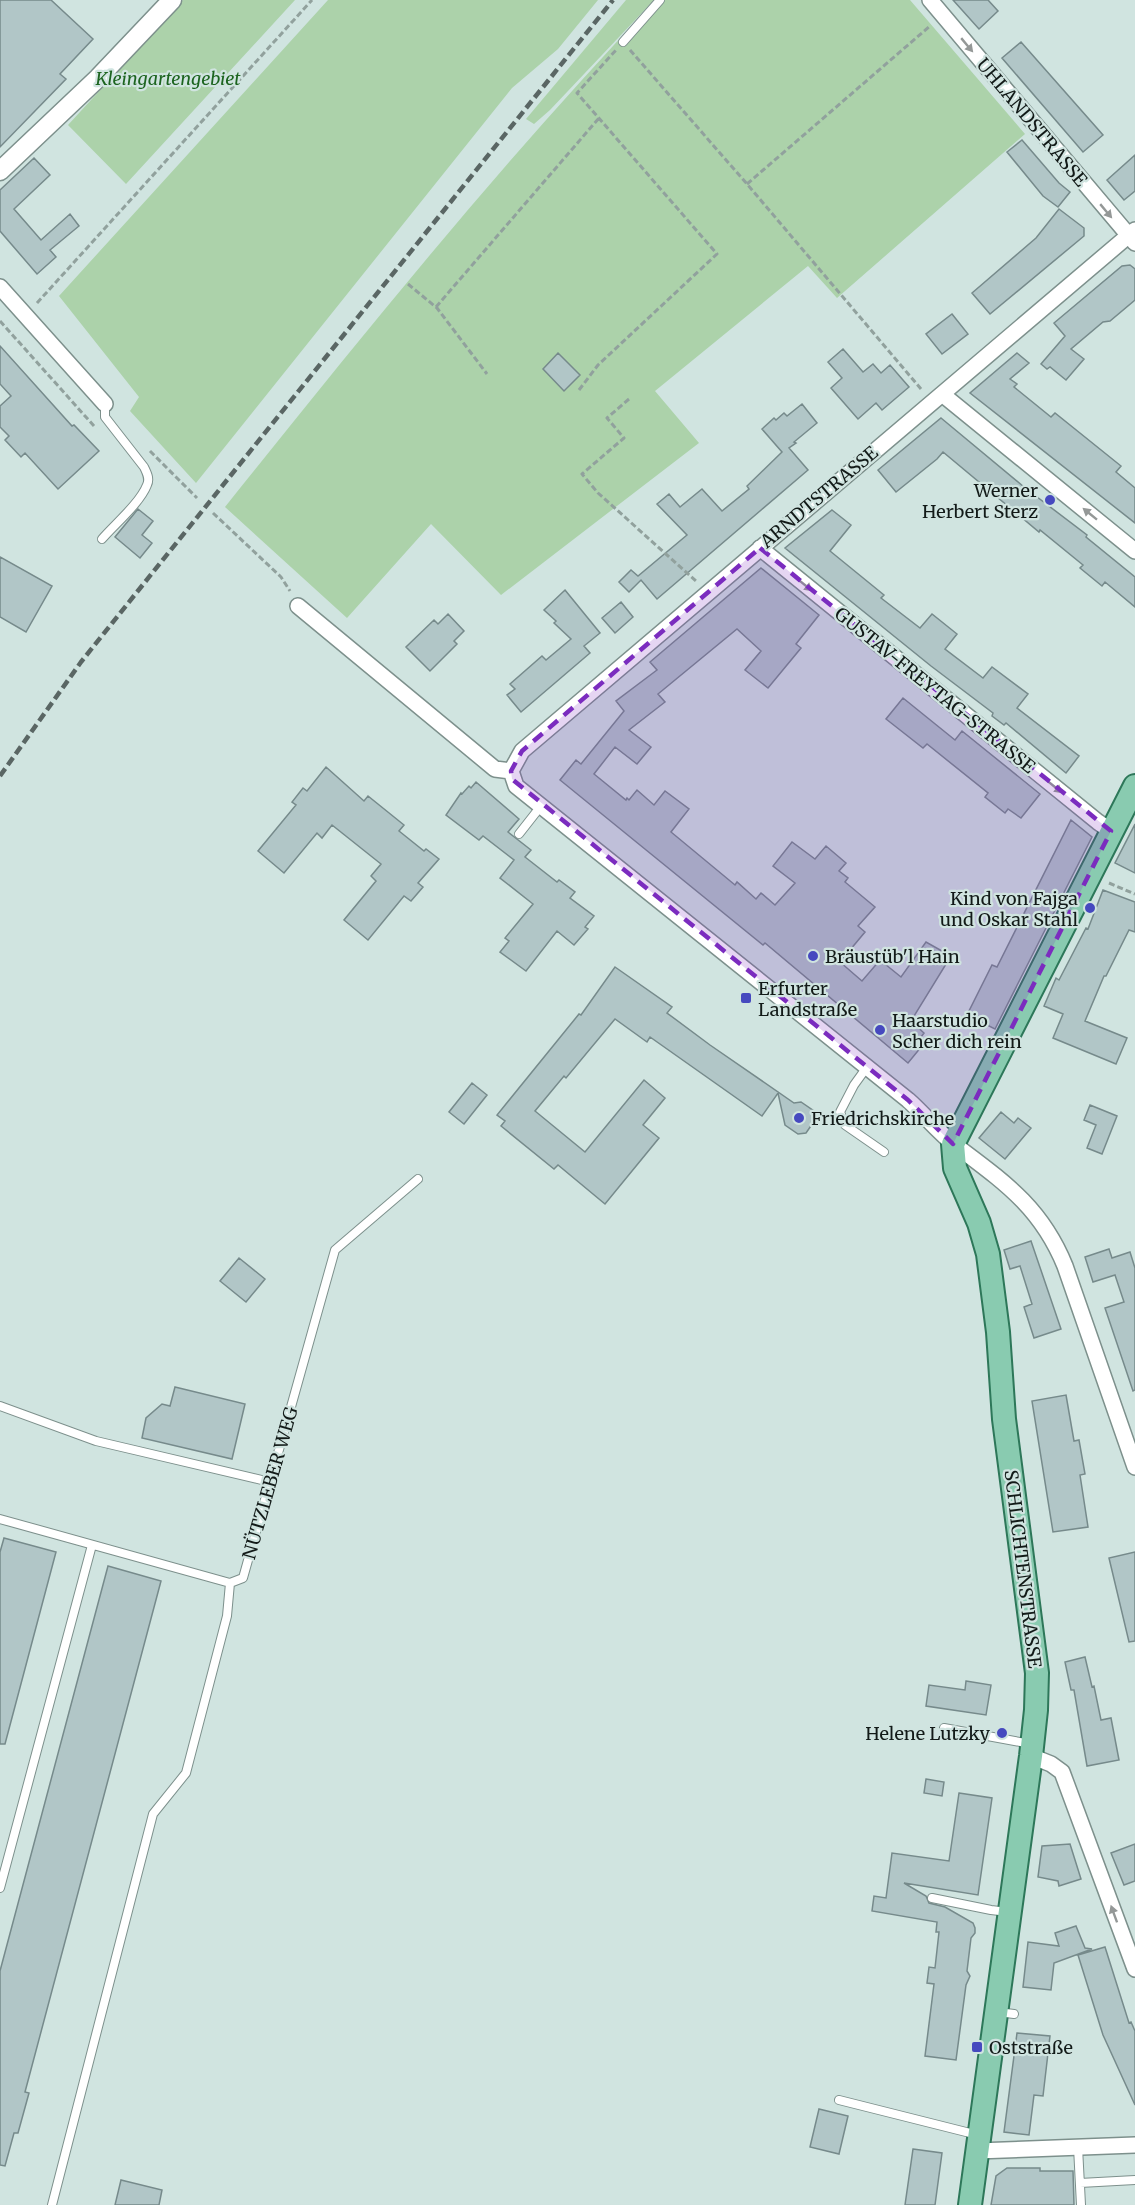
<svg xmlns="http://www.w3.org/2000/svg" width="1135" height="2205" viewBox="0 0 1135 2205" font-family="Merriweather,serif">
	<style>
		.green { fill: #acd2aa }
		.building { fill: #b1c6c7; stroke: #768a8b; stroke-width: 1.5 }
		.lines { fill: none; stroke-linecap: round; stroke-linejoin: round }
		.service-casing { stroke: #7d908c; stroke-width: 10 }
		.minor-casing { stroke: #7d908c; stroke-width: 18 }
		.tertiary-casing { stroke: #7d908c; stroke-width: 21 }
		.primary-casing { stroke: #2d7759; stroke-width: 26 }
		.path { stroke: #91a19d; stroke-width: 3; stroke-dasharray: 6 3; stroke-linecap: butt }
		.service { stroke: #fff; stroke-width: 8 }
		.minor { stroke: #fff; stroke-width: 15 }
		.tertiary { stroke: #fff; stroke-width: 18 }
		.primary { stroke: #89cbb0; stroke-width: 22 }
		.rail { stroke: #5a6664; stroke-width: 4.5; stroke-dasharray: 9 4.5; stroke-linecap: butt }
		.oneway { fill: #949897 }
		.marked { fill: #7b2cbf; fill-opacity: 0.2; stroke: #7b2cbf; stroke-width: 4.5; stroke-dasharray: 12 8; stroke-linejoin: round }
		.poi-dot { fill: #4649bf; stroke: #d0e4e0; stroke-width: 2 }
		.labels { text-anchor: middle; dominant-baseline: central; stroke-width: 4.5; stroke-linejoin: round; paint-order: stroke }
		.park-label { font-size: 18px; font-style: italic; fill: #1c641f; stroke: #d0e4e0 }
		.street-label { font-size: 18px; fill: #121a18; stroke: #d0e4e0 }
		.poi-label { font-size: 18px; fill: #121a18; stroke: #d0e4e0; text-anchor: start }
	</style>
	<rect width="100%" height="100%" fill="#d0e4e0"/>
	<path class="green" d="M 183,0 L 295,0 L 126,184 L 68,125 Z
		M 328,0 L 598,0 L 558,49 L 512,88 L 196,483 L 130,411 L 139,397 L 59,296 Z
		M 626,0 L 654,0 L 550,110 L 534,124 L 526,119 Z
		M 656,0 L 910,0 L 1025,134 L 837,298 L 808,266 L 655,391 L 699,443 L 501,595 L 431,524 L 347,618 L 225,507 C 364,333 503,161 656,0 Z"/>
	<path class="building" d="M 0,0 L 51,0 L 93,39 L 60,74 L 66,79 L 0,147 Z
		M 953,0 L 988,0 L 998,11 L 979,29 Z
		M 1021,42 L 1103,135 L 1083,152 L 1002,58 Z
		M 1022,140 L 1059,183 L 1070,192 L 1058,207 L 1043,196 L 1007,152 Z
		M 1135,155 L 1135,191 L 1124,200 L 1107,180 Z
		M 34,158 L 50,175 L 14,209 L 41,240 L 70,214 L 79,226 L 50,250 L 56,257 L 37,274 L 0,231 L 0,190 Z
		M 1059,209 L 1084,228 L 1084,236 L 990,314 L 972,293 L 1036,238 Z
		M 1130,265 L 1135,269 L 1135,300 L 1110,321 L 1103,322 L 1071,349 L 1084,359 L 1066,380 L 1050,367 L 1047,369 L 1041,364 L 1065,336 L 1054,323 L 1122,266 Z
		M 952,314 L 968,334 L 942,354 L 926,334 Z
		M 0,346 L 72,426 L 74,425 L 99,451 L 58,489 L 25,453 L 21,457 L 5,440 L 9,436 L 0,427 L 0,406 L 11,396 L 0,384 Z
		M 843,349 L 863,372 L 873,364 L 881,373 L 890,365 L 909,387 L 882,410 L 876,403 L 858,419 L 831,388 L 842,378 L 828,362 Z
		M 558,353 L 580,375 L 564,391 L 543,369 Z
		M 1017,353 L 1029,363 L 1010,379 L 1017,384 L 1014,387 L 1051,417 L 1055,413 L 1121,466 L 1116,472 L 1135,488 L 1135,523 L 970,393 Z
		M 802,404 L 817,423 L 794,442 L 796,443 L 789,448 L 808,470 L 657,599 L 641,580 L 629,592 L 619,582 L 631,570 L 638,576 L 687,535 L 657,504 L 669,494 L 680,507 L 702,489 L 722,511 L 749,489 L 747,486 L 782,452 L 762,429 L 774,418 L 776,420 L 784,413 L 787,416 Z
		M 941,418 L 1024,487 L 1087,535 L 1086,537 L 1135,577 L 1135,607 L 1105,582 L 1102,586 L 1080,568 L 1083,565 L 1040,530 L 1039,532 L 943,452 L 937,459 L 896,492 L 878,470 Z
		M 138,509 L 153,521 L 142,535 L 152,543 L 140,558 L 115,537 Z
		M 832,510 L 851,525 L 830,551 L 884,595 L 881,598 L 920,628 L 932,614 L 957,634 L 945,649 L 983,678 L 992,667 L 1028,694 L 1017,708 L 1079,756 L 1066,773 L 1006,723 L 1004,725 L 992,716 L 993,713 L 931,666 L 785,548 Z
		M 0,557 L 52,586 L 26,632 L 0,617 Z
		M 761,568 L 819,615 L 796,644 L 801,648 L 768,688 L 745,670 L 761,651 L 737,629 L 658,694 L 665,702 L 629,730 L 651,747 L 637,764 L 615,747 L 594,774 L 626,800 L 627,798 L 629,800 L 637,790 L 654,805 L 665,791 L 689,809 L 671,832 L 735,885 L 737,882 L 756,899 L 761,893 L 775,905 L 795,883 L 773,866 L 792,842 L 815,859 L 826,846 L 846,863 L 839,871 L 848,878 L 845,882 L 875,907 L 858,926 L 865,932 L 840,962 L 862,981 L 880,960 L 901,977 L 926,942 L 951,956 L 911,1021 L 924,1033 L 921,1037 L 926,1041 L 908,1063 L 765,943 L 763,945 L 560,780 L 576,760 L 581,764 L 624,711 L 616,701 L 657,670 L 650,662 Z
		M 565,590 L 600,633 L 584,646 L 590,653 L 521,712 L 507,695 L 515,689 L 510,684 L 542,656 L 546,660 L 571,639 L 554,623 L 556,621 L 544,610 Z
		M 621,602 L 633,617 L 615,633 L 602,618 Z
		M 448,614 L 464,631 L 454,641 L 457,644 L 430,671 L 406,647 L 434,620 L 438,624 Z
		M 903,698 L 955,740 L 962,731 L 1040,794 L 1021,818 L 1008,809 L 1005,813 L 985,797 L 988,793 L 927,744 L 923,748 L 886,719 Z
		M 326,767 L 364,801 L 368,796 L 404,825 L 399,831 L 424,851 L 426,849 L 439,859 L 418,883 L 423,887 L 411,901 L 404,896 L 368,940 L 344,920 L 376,881 L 371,876 L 381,864 L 332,825 L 322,838 L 317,833 L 284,873 L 258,851 L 296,805 L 292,802 L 303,788 L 307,791 Z
		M 476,782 L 519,819 L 508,832 L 531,850 L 525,857 L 557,882 L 559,880 L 575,892 L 570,898 L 594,916 L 585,927 L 588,929 L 574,945 L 557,931 L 526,971 L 500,952 L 509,941 L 505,938 L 533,904 L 500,878 L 514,860 L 483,836 L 479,840 L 446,815 L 461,793 L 462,794 L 469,786 L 471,788 Z
		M 1071,820 L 1092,837 L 995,1029 L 967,1015 L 992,965 L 997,967 Z
		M 1135,824 L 1135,873 L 1115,863 Z
		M 1103,890 L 1135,902 L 1135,932 L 1129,930 L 1106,976 L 1104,976 L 1085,1021 L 1127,1038 L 1116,1064 L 1053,1038 L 1063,1014 L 1044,1006 L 1056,978 L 1059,980 L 1086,928 L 1088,929 Z
		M 615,967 L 672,1007 L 667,1013 L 710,1045 L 794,1103 L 801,1102 L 814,1111 L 815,1120 L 806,1133 L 798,1134 L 785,1125 L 778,1093 L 762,1116 L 650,1037 L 647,1042 L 615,1019 L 566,1078 L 564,1076 L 535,1111 L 585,1152 L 644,1080 L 665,1098 L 643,1125 L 659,1138 L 605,1204 L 558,1165 L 554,1169 L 501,1126 L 505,1121 L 497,1115 L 579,1014 L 581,1015 Z
		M 472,1083 L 487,1095 L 464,1124 L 449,1112 Z
		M 1090,1105 L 1117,1116 L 1102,1154 L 1087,1148 L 1096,1125 L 1084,1120 Z
		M 1001,1112 L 1014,1123 L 1018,1118 L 1031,1128 L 1005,1159 L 979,1138 Z
		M 1031,1241 L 1061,1329 L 1034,1338 L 1024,1307 L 1032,1304 L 1020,1266 L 1010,1269 L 1004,1250 Z
		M 1109,1249 L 1112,1258 L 1130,1252 L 1135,1268 L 1135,1390 L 1133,1391 L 1105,1308 L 1124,1302 L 1115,1275 L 1093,1282 L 1085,1257 Z
		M 239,1258 L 265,1279 L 246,1302 L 220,1281 Z
		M 175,1387 L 245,1404 L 232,1459 L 142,1438 L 146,1418 L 162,1404 L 170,1406 Z
		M 1066,1395 L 1074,1441 L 1079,1440 L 1085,1474 L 1080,1475 L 1088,1527 L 1053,1532 L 1032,1401 Z
		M 4,1538 L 56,1552 L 5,1744 L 0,1744 L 0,1552 Z
		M 1135,1552 L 1135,1641 L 1129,1642 L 1109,1558 Z
		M 108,1566 L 161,1581 L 25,2092 L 29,2093 L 18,2133 L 14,2133 L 5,2166 L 0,2165 L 0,1971 Z
		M 1085,1657 L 1092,1687 L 1094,1686 L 1101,1720 L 1111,1718 L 1119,1760 L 1087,1766 L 1074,1690 L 1071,1690 L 1065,1662 Z
		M 966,1681 L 991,1685 L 986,1715 L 926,1706 L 929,1685 L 965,1690 Z
		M 926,1779 L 944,1782 L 942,1796 L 924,1793 Z
		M 959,1793 L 992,1798 L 978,1895 L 904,1883 L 926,1896 L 929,1903 L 945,1907 L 973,1923 L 975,1928 L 975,1933 L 971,1938 L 967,1971 L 970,1976 L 966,1985 L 956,2060 L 925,2056 L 934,1984 L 927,1983 L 929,1967 L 935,1968 L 939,1932 L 936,1932 L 937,1922 L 872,1911 L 874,1896 L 886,1898 L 892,1853 L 949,1861 Z
		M 1070,1844 L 1081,1879 L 1059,1886 L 1058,1881 L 1038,1877 L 1042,1846 Z
		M 1135,1844 L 1135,1881 L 1124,1885 L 1111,1853 Z
		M 1076,1926 L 1085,1948 L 1092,1949 L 1054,1963 L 1051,1990 L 1023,1987 L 1028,1942 L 1059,1946 L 1055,1933 Z
		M 1105,1947 L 1129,2023 L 1131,2022 L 1135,2031 L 1135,2105 L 1103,2035 L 1078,1955 Z
		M 1017,2033 L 1050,2036 L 1043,2096 L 1034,2095 L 1029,2135 L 1004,2132 Z
		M 819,2109 L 848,2116 L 839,2154 L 810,2147 Z
		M 913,2149 L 942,2153 L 935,2205 L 905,2205 Z
		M 1007,2168 L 1040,2168 L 1040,2171 L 1073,2171 L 1074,2205 L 991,2205 L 996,2176 Z
		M 121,2180 L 162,2190 L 159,2205 L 115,2205 Z"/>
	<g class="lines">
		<defs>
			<path id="service" d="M 623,42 L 660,0
				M 102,539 C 115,524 140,503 147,485 C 150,479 147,473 144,467 L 105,417 L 105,404
				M 519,834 L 541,806
				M 867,1067 L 854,1085 L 840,1112 L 845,1125 L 884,1152
				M 0,1406 L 96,1441 L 270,1482
				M 0,1519 L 230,1583 L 243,1578 L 335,1250 L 418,1179
				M 944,1728 L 1031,1744
				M 0,1888 L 92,1545
				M 932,1898 L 991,1910 L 1008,1912
				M 998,2012 L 1014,2014
				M 839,2100 L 978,2135
				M 1078,2147 L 1081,2205
				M 1080,2183 L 1135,2180
				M 52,2205 L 153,1814 L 186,1773 L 227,1616 L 230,1583"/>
			<path id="minor" d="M 930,0 L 1135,243
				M 0,287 L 105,404
				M 942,394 L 1135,551
				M 760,548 L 1098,822 L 1111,831
				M 298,606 L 495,769 L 511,771
				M 511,771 L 516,786 L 908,1100 C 924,1114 938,1132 955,1145 C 1004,1182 1041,1207 1065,1266 L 1135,1467
				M 511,771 L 522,751 L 1135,230
				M 1031,1756 L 1051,1764 L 1062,1772 L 1135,1969
				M 977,2151 L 1135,2145"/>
			<path id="tertiary" d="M 0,171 L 98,78 L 172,0"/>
			<path id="primary" d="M 970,2205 L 1031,1756 L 1036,1710 L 1037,1673 L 1004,1419 L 998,1332 L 988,1254 L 979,1223 L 955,1168 L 953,1144 L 1135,786"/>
		</defs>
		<use href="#service" class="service-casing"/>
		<use href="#minor" class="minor-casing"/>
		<use href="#tertiary" class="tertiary-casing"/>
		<use href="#primary" class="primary-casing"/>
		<path class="path" d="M 630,50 L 747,184 L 921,389
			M 747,184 L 930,26
			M 408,284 L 437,308 L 487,374
			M 37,303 L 312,0
			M 436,307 L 599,118
			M 0,321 L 94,426
			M 579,390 L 598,365 L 717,254 L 577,93 L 616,50
			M 629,399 L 607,418 L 624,438 L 582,474 L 598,493 L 696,581
			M 150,451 L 197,498
			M 213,513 L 281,577 L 290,591
			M 1109,883 L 1135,894"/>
		<use href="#service" class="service"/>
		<use href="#minor" class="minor"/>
		<use href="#tertiary" class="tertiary"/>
		<use href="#primary" class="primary"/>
		<path class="rail" d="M 0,776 L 81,662 L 137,592 L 613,0"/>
	</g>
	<defs><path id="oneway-solid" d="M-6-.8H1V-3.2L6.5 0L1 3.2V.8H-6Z" transform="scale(1.5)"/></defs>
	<g class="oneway">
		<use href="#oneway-solid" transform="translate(967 45) rotate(50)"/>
		<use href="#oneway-solid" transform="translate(1106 211) rotate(50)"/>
		<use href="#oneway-solid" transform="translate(1090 514) rotate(-141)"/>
		<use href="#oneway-solid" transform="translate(805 585) rotate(39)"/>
		<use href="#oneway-solid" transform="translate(1055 787) rotate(39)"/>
		<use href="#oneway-solid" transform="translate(1114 1914) rotate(-110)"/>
	</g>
	<path class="marked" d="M 760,548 L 1111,831 L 953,1144 L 908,1100 L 512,779 L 511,771 L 522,751 Z"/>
	<g class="poi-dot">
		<circle cx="1050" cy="500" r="6"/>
		<circle cx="1090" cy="908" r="6"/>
		<circle cx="813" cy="956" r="6"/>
		<rect x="740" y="992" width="12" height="12" rx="3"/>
		<circle cx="880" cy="1030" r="6"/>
		<circle cx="799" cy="1118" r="6"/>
		<circle cx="1002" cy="1733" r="6"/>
		<rect x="971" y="2041" width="12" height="12" rx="3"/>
	</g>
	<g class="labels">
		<g class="park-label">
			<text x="168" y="78">Kleingartengebiet</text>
		</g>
		<g class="street-label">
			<text transform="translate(1032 122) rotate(50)">UHLANDSTRASSE</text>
			<text transform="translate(819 497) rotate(-40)">ARNDTSTRASSE</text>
			<text transform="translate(935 690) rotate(39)">GUSTAV-FREYTAG-STRASSE</text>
			<text transform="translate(270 1483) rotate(-74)">NÜTZLEBER WEG</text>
			<text transform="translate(1023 1569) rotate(83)">SCHLICHTENSTRASSE</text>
		</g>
		<g class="poi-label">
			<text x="1038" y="490" text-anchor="end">Werner<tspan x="1038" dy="21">Herbert Sterz</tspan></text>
			<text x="1078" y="898" text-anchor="end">Kind von Fajga<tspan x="1078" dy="21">und Oskar Stahl</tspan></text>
			<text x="825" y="956">Bräustüb'l Hain</text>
			<text x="758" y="988">Erfurter<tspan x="758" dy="21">Landstraße</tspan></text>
			<text x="892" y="1020">Haarstudio<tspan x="892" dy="21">Scher dich rein</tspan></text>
			<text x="811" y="1118">Friedrichskirche</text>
			<text x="990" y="1733" text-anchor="end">Helene Lutzky</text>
			<text x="989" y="2047">Oststraße</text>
		</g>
	</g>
</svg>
